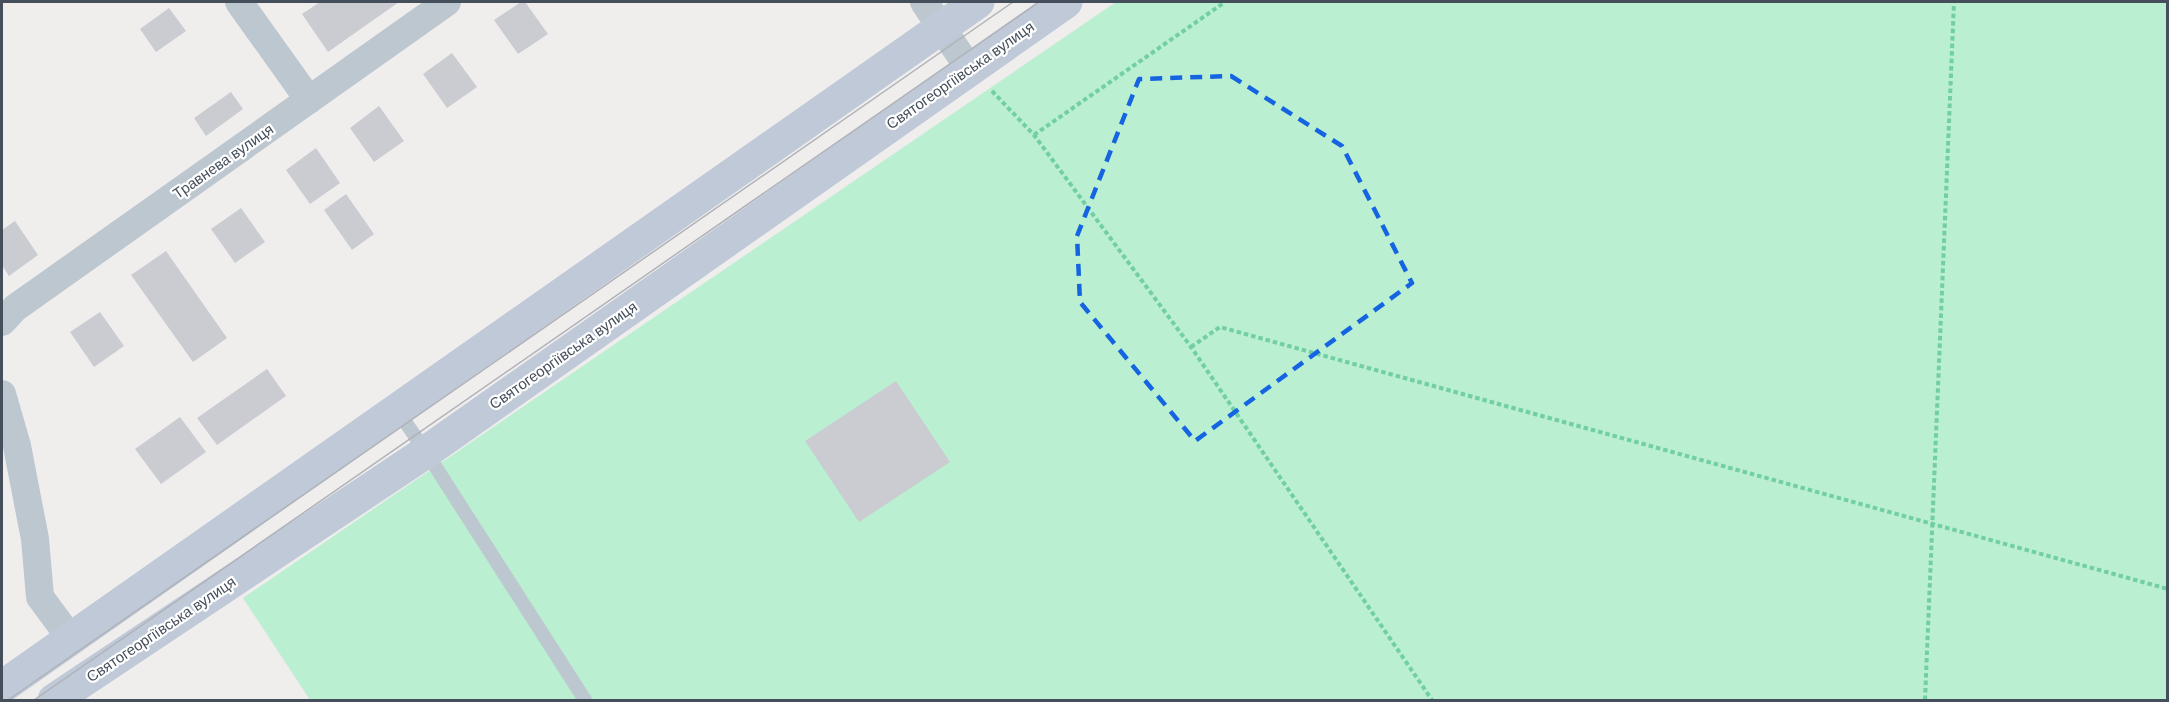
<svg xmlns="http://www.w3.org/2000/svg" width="2169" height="702" viewBox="0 0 2169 702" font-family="Arial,sans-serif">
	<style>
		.park { fill: #baefd1 }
		.building { fill: #caccd2 }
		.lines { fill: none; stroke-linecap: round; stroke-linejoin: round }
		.path { stroke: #71cea5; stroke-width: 4; stroke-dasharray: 4.5 3; stroke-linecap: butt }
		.service { stroke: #bdc7d0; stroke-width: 14 }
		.minor { stroke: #bdc7d0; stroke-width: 28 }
		.secondary { stroke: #bfc9d7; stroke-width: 33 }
		.tram { stroke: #afb2b8; stroke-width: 1.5 }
		.marked { fill: none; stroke: #1564e2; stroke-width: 4.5; stroke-dasharray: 12 8; stroke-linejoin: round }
		.labels { text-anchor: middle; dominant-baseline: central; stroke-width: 4.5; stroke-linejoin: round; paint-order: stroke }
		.street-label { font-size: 15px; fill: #454f5b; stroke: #fff }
	</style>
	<rect width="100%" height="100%" fill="#f0eded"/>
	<path class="park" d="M 1116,2 L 2167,2 L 2167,700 L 310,700 L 243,598 Z"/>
	<path class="building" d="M 320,2 L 399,2 L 328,52 L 302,14 Z
		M 521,2 L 525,2 L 548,34 L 518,54 L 494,20 Z
		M 169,8 L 186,31 L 156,52 L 140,29 Z
		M 452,53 L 477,87 L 447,108 L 423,74 Z
		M 231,92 L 243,109 L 206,136 L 194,118 Z
		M 379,106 L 404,141 L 374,162 L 350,128 Z
		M 316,148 L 340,183 L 310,204 L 286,170 Z
		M 346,194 L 374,234 L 352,250 L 324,210 Z
		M 241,208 L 265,242 L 235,263 L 211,229 Z
		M 15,221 L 38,255 L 9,276 L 2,265 L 2,230 Z
		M 166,251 L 227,338 L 193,362 L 131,275 Z
		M 100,312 L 124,346 L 94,367 L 70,332 Z
		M 267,369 L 286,396 L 217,445 L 197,418 Z
		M 896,381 L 950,462 L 859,522 L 805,441 Z
		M 180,417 L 206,452 L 161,484 L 135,449 Z"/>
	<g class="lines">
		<path class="path" d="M 992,91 L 1034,135 L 1191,347 L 1432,700
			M 1034,135 L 1225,2
			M 1191,347 L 1220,327 L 2168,589
			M 1925,700 L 1954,2"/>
		<path class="service" d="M 397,410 L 426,452 L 585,700"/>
		<path class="minor" d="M 239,2 L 309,100
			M 924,2 L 969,68
			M 2,322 L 15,308 L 447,2
			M 2,394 L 17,446 L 35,539 L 40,597 L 71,639"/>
		<path class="secondary" d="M 2,687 L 978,2
			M 54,700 L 426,452 L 1066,2"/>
		<path class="tram" d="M 8,700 L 1013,2
			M 34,700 L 1039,2"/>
	</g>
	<path class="marked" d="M 1231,76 L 1342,146 L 1412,283 L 1195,441 L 1080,302 L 1077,236 L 1139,79 Z"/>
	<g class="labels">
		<g class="street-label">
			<text transform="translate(960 75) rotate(-35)">Святогеоргіївська вулиця</text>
			<text transform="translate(223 161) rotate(-35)">Травнева вулиця</text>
			<text transform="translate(563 355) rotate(-35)">Святогеоргіївська вулиця</text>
			<text transform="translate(161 629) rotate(-34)">Святогеоргіївська вулиця</text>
		</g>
	</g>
	<rect width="2169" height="702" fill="none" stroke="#454f5b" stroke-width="6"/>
</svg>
